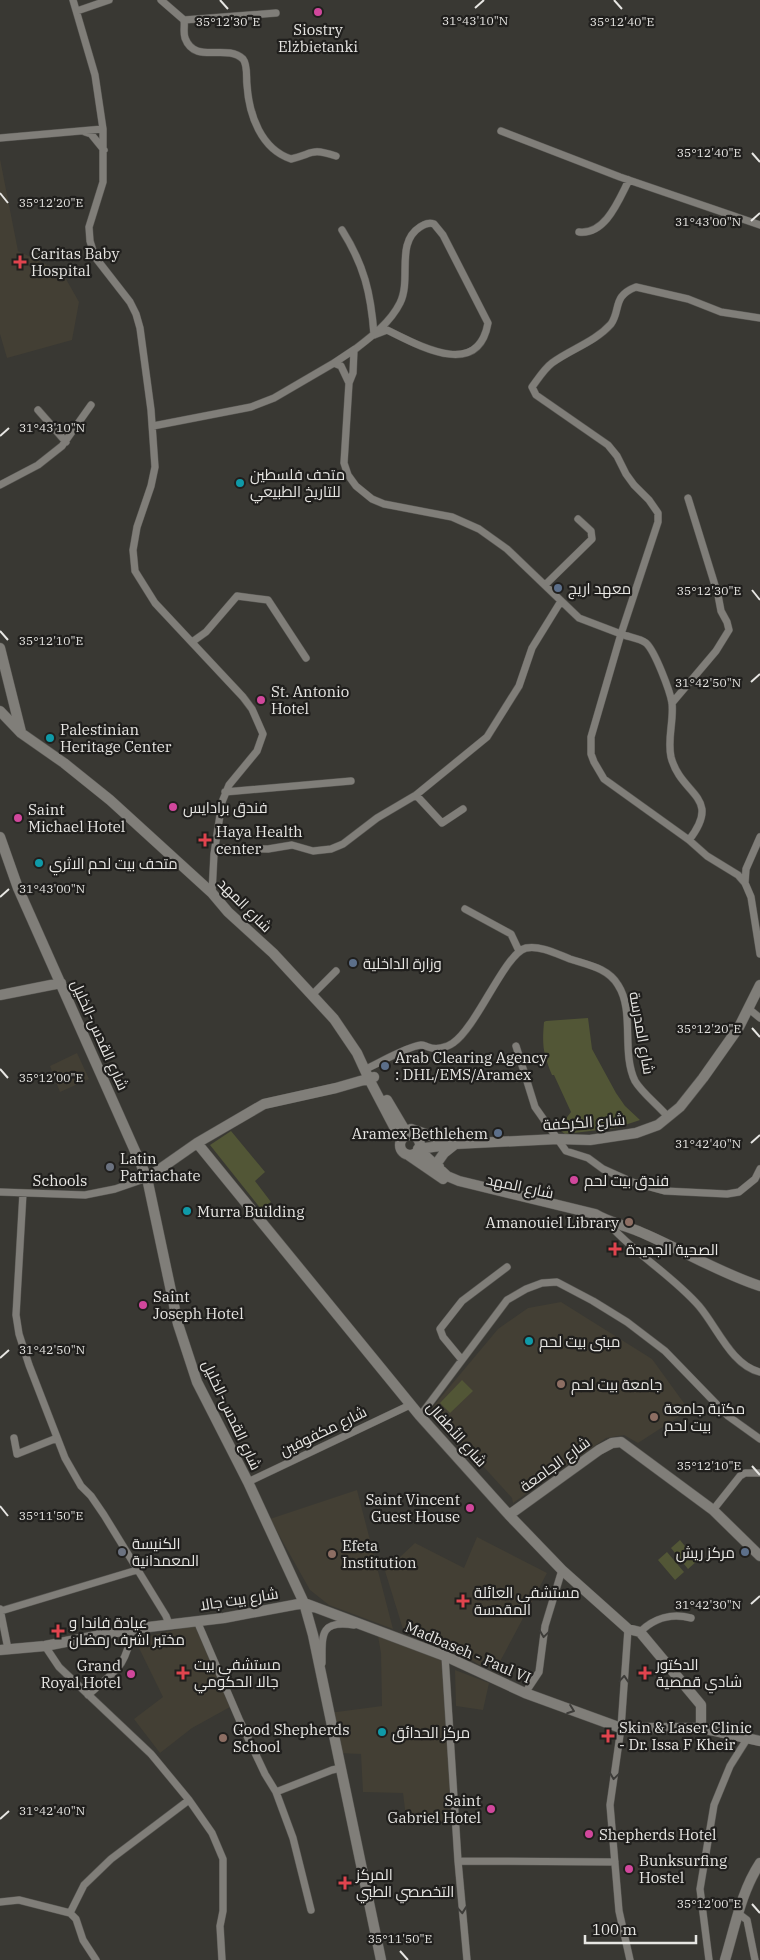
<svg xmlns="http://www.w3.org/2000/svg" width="760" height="1960" viewBox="0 0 760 1960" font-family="'IBM Plex Serif',Cairo,serif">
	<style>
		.built { fill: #433f34 }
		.green { fill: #525636 }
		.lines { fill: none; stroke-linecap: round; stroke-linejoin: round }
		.street-casing { stroke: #585753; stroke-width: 8 }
		.secondary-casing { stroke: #585753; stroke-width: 11 }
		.street { stroke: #807e79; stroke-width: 7 }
		.secondary { stroke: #807e79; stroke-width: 10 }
		.oneway { stroke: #3d3c39 }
		.ticks { fill: none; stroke: #e7e6e3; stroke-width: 2 }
		.hotel-dot { fill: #d1479c; stroke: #201f1d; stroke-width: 2 }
		.health-dot { fill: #e0444e; stroke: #201f1d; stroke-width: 2 }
		.culture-dot { fill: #0f9aa8; stroke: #201f1d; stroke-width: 2 }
		.service-dot { fill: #5c6f8a; stroke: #201f1d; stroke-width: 2 }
		.worship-dot { fill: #6b7280; stroke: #201f1d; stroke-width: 2 }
		.education-dot { fill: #8d6e63; stroke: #201f1d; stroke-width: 2 }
		.labels { text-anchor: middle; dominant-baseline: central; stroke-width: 4.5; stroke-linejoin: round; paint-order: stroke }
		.poi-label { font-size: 15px; fill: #e7e6e3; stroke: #201f1d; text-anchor: start }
		.street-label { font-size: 15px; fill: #e7e6e3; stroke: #201f1d }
		.ticks-label { font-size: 12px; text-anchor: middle; fill: #e7e6e3; stroke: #201f1d; stroke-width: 4.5; stroke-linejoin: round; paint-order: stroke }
	</style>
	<rect width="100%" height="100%" fill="#393833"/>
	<path class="built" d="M 0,159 L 18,251 L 62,272 L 79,302 L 72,340 L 7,358 L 0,334 Z
		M 77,1053 L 89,1079 L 60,1092 L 50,1066 Z
		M 561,1302 L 652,1359 L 689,1410 L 638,1443 L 624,1435 L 606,1438 L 513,1503 L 512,1498 L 431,1409 L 498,1329 L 528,1308 Z
		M 357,1490 L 393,1629 L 329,1605 L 310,1590 L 270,1519 Z
		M 477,1537 L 547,1573 L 496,1669 L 481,1666 L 450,1647 L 428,1637 L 403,1629 L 385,1571 L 415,1543 L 464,1568 Z
		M 195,1625 L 230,1707 L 192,1728 L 160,1753 L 134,1719 L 163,1697 L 139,1648 L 145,1637 Z
		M 377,1630 L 445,1656 L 456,1821 L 407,1825 L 403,1793 L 363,1792 L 361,1754 L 338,1753 L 329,1713 L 382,1706 L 381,1653 Z
		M 455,1670 L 489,1683 L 483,1710 L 456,1706 Z"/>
	<path class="green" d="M 588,1018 L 592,1049 L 616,1093 L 625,1106 L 640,1120 L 616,1128 L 565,1134 L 558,1129 L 571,1112 L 554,1075 L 552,1075 C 543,1053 542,1046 544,1022 L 546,1021 Z
		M 231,1131 L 265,1172 L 255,1181 L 271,1202 L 261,1209 L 210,1145 Z
		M 462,1380 L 473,1391 L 450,1413 L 440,1403 Z
		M 680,1540 L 697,1561 L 688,1569 L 671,1548 Z
		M 667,1552 L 684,1572 L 675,1580 L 658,1560 Z"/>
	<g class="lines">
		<defs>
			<path id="street" d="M 161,0 L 184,20 C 185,26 183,32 185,38 C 195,65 226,43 243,59 C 248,65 246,78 247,85 C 249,115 261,149 291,159 C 315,153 310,148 336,156
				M 77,11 L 109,0
				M 184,20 L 276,13
				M 103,129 L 103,182 L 89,227 L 90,241 L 95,257 L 130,302 L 136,314 L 140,328 L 151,410 L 155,467 L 151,486 L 137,527 L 133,550 L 135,571 L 155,603 L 243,697 L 252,709 L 263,734 L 257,751 L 229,785 L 222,802 L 214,854 L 212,893
				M 501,131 L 620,177 L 760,225
				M 85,132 L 91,134 L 104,150
				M 0,138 L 103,129 L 95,75 L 73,0
				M 342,230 C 364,265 371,293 374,335
				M 579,232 C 606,235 619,199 629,180
				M 374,335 L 387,330 C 418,345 478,380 488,323 L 443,235 L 434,224 C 429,222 425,224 420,227 C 395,243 412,279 400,303 C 390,323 371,337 354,350 L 353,373 L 349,383 L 344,463 L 348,475 L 356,486 L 372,499 L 384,504 L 452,517 L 479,529 L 507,549 L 579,618 L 621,634 L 591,737 L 591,754 L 594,762 L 604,779 L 689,840 L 707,856 L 738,875 L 745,883 L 751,897 L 760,954
				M 334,363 L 355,349
				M 38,410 L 66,442
				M 153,426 L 251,407 L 274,398 L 334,363 L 341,366 L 349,383
				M 0,485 L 38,465 L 62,446 L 91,405
				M 545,585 L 592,539 L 591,531 L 578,519
				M 192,642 L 206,632 L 237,596 L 268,600 L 306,658
				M 672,703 L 716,651 L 729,630 L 727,622 L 721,611 L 718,595 L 688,498
				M 225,792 L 351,781
				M 416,795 L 442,823 L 463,809
				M 689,840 C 723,796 681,796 671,757 C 667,739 674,721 672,703 C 670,691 655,651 646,643 C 640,638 628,637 621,634 L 658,522 L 658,513 L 649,500 L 634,485 L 626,474 L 617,456 L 608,445 L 536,395 L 532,387 C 538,379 544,369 552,363 C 571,349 595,342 611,324 C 621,310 612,296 636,287 L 688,299 L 721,312 L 760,318
				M 216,848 L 268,849 L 292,845 L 313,851 L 331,849 L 343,844 L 377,818 L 416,795 L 487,737 L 519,686 L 532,648 L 561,601
				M 745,883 L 746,869 L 760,837
				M 465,909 L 511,934 L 519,951
				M 312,995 L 336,971
				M 749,1009 L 760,1018
				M 516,1046 L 535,1107 L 566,1151 L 588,1158 L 603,1169 L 632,1182 L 665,1191 L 727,1194 L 739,1192 L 755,1179 L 760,1169
				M 366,1069 C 379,1063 408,1046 421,1045 C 424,1045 425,1046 428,1047 C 436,1050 446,1048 453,1043 C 477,1027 505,953 526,948 C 540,945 557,954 570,959 C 588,965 608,968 618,985 C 635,1011 621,1052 635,1081 C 642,1093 659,1106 668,1117
				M 0,1192 L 85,1195 L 115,1189 L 147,1178
				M 23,1193 L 16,1315 L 19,1334 L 29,1365 L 65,1458 L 81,1486 L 91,1496 L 104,1515 L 166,1616 L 169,1624
				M 606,1221 C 633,1253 671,1274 699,1306 C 717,1327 732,1366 760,1372
				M 462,1360 L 443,1337 L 440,1329 L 462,1301 L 507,1267
				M 420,1416 L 507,1300 L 526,1289 L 542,1283 L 557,1282 L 593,1301 L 627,1322 L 665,1351 L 728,1416 L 760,1439
				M 14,1438 L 17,1454 L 57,1438
				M 248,1482 L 410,1405
				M 713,1510 L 740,1476 L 745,1473 L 760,1473
				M 0,1609 L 8,1649
				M 1,1611 L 137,1570
				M 197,1621 L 239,1719 L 265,1774 L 276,1792 L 293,1838 L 311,1910
				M 628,1629 L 621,1728 L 610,1805 L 619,1911 L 630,1960
				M 640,1632 C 654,1618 672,1613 691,1618
				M 45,1646 L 59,1667 L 151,1754 L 189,1800 L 212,1833 L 223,1859 L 223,1911 L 220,1926 L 222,1960
				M 445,1656 L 458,1861 L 467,1960
				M 322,1663 C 322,1634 320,1620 354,1625
				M 525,1693 L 539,1672 L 545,1626 L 562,1570
				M 88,1695 C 116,1670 126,1668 132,1629
				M 276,1792 L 332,1770 L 341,1768
				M 458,1861 L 615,1862
				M 0,1902 L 19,1900 L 70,1913
				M 739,1914 L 747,1920 L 755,1960
				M 96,1960 L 83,1940 L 76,1919 L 70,1913 L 84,1885 L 111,1859 L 189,1800
				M 709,1960 L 700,1889 L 714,1805 L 730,1766 L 747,1739"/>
			<path id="secondary" d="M 0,648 L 21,732
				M 0,711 L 21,733 L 64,763 L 110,800 L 212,893 L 228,912 L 273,953 L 310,993 L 334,1019 L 357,1053 L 369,1079 L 401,1140
				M 0,837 L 18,888 L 147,1178 L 178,1324 L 197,1382 L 248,1482 L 304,1603 L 313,1635 L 381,1960
				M 0,995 L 61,983
				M 387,1100 L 403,1127 L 410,1135
				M 411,1129 L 452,1143
				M400 1145a10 10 0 1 1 20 0a10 10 0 1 1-20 0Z
				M 197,1143 L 420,1416 L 509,1515 L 562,1570 L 628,1629 L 640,1632 L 701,1705 L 701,1728
				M 418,1149 L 455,1144 L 558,1139 L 590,1140 L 636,1133 L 658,1125 L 680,1107 L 703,1078 L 739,1027 L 760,985
				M 418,1149 L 447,1176 L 459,1181 L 595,1214 C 608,1222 623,1225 638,1231 C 679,1248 717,1272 760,1286
				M 408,1155 L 443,1179
				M 439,1167 L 437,1163 L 444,1153 L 454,1145
				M 147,1178 L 197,1143 L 264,1104 L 336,1088 L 374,1077
				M 509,1515 L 599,1450 L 612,1443 L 621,1442 L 713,1510 L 760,1556
				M 304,1603 L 445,1656 L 525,1693 L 621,1728 L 701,1728 L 760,1741
				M 0,1650 L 45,1646 L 132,1629 L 224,1618 L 304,1603
				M 725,1960 C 735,1927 741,1892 760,1863"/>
		</defs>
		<use href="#street" class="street-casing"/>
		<use href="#secondary" class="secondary-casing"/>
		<use href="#street" class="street"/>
		<use href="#secondary" class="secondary"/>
	</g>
	<defs><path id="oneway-chevron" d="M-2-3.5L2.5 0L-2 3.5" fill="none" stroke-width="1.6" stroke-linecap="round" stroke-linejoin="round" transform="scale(1.25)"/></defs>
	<g class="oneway">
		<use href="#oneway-chevron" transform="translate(544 1634) rotate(98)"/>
		<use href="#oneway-chevron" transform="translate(624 1679) rotate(-86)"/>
		<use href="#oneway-chevron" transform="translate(571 1710) rotate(20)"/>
		<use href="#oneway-chevron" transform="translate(614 1776) rotate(98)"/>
		<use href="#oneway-chevron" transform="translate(462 1910) rotate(85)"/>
	</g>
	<path class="ticks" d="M 220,0 L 228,9M 614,0 L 622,9M 475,8 L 484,0M 752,153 L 760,162M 0,193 L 8,203M 751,221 L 760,213M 0,436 L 9,428M 752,590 L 760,600M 0,631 L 8,640M 751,682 L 760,674M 0,897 L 9,889M 752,1028 L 760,1037M 0,1069 L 8,1078M 751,1143 L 760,1135M 0,1358 L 9,1350M 752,1466 L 760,1475M 0,1506 L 8,1516M 751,1604 L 760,1596M 0,1819 L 9,1811M 752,1904 L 760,1913M 400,1951 L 408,1960"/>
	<g class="hotel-dot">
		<circle cx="318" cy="12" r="5"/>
		<circle cx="261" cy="700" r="5"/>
		<circle cx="173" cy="807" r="5"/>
		<circle cx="18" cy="818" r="5"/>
		<circle cx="574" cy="1180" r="5"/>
		<circle cx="143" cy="1305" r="5"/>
		<circle cx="470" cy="1508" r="5"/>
		<circle cx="131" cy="1674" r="5"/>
		<circle cx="491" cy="1809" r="5"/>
		<circle cx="589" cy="1834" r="5"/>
		<circle cx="629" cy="1869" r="5"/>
	</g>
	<g class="health-dot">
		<path d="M17.5 254.5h5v5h5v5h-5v5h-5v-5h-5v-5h5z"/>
		<path d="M202.5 832.5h5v5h5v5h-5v5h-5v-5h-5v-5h5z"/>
		<path d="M612.5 1241.5h5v5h5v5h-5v5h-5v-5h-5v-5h5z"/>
		<path d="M460.5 1593.5h5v5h5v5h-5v5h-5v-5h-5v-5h5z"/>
		<path d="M55.5 1623.5h5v5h5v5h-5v5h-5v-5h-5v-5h5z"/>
		<path d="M180.5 1665.5h5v5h5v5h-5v5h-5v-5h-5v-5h5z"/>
		<path d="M642.5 1665.5h5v5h5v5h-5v5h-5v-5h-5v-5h5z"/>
		<path d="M605.5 1728.5h5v5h5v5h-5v5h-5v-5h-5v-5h5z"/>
		<path d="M342.5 1875.5h5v5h5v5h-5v5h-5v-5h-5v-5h5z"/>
	</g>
	<g class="culture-dot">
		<circle cx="240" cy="483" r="5"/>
		<circle cx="50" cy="738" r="5"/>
		<circle cx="39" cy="863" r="5"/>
		<circle cx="187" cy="1211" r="5"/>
		<circle cx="529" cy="1341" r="5"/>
		<circle cx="382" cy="1732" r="5"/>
	</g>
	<g class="service-dot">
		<circle cx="558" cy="588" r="5"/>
		<circle cx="353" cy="963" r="5"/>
		<circle cx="385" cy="1066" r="5"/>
		<circle cx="498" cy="1133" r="5"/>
		<circle cx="745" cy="1552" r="5"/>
	</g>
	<g class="worship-dot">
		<circle cx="110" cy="1167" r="5"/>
		<circle cx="122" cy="1552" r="5"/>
	</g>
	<g class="education-dot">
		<circle cx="629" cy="1222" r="5"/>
		<circle cx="561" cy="1384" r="5"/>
		<circle cx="654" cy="1417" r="5"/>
		<circle cx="332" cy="1554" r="5"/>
		<circle cx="223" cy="1738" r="5"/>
	</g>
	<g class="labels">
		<g class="poi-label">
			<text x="318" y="29" text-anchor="middle">Siostry<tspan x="318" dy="17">Elżbietanki</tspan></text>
			<text x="31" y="253">Caritas Baby<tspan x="31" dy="17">Hospital</tspan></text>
			<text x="250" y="474">متحف فلسطين<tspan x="250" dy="17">للتاريخ الطبيعي</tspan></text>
			<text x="568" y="588">معهد اريج</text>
			<text x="271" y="691">St. Antonio<tspan x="271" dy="17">Hotel</tspan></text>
			<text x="60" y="729">Palestinian<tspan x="60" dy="17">Heritage Center</tspan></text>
			<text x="183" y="807">فندق برادايس</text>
			<text x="28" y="809">Saint<tspan x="28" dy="17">Michael Hotel</tspan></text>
			<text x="216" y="831">Haya Health<tspan x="216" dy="17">center</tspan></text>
			<text x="49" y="863">متحف بيت لحم الاثري</text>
			<text x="363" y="963">وزارة الداخلية</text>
			<text x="395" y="1057">Arab Clearing Agency<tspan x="395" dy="17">: DHL/EMS/Aramex</tspan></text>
			<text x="488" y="1133" text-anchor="end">Aramex Bethlehem</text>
			<text x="120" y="1158">Latin<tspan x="120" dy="17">Patriachate</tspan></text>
			<text x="584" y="1180">فندق بيت لحم</text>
			<text x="197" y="1211">Murra Building</text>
			<text x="619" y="1222" text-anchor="end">Amanouiel Library</text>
			<text x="626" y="1249">الصحية الجديدة</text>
			<text x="153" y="1296">Saint<tspan x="153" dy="17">Joseph Hotel</tspan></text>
			<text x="539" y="1341">مبنى بيت لحم</text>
			<text x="571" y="1384">جامعة بيت لحم</text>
			<text x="664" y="1408">مكتبة جامعة<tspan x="664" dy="17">بيت لحم</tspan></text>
			<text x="460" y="1499" text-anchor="end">Saint Vincent<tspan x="460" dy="17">Guest House</tspan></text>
			<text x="132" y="1543">الكنيسة<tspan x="132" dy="17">المعمدانية</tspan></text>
			<text x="342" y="1545">Efeta<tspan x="342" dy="17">Institution</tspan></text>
			<text x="735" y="1552" text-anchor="end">مركز ريش</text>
			<text x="474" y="1592">مستشفى العائلة<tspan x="474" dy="17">المقدسة</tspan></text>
			<text x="69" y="1622">عيادة فاندا و<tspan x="69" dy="17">مختبر اشرف رمضان</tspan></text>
			<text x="194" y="1664">مستشفى بيت<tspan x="194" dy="17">جالا الحكومي</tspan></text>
			<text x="656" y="1664">الدكتور<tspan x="656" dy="17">شادي قمصية</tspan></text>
			<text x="121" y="1665" text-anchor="end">Grand<tspan x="121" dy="17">Royal Hotel</tspan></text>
			<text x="619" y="1727">Skin &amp; Laser Clinic<tspan x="619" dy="17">- Dr. Issa F Kheir</tspan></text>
			<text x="233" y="1729">Good Shepherds<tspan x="233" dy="17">School</tspan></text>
			<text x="392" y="1732">مركز الحدائق</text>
			<text x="481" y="1800" text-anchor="end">Saint<tspan x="481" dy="17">Gabriel Hotel</tspan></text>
			<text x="599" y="1834">Shepherds Hotel</text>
			<text x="639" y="1860">Bunksurfing<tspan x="639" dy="17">Hostel</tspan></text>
			<text x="356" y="1874">المركز<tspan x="356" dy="17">التخصصي الطبي</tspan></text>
		</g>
		<g class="street-label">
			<text transform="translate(245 905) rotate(45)">شارع المهد</text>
			<text transform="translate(642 1033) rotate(80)">شارع المدرسة</text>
			<text transform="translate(100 1035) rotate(66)">شارع القدس-الخليل</text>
			<text transform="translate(584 1122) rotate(-4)">شارع الكركفة</text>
			<text x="60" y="1180">Schools</text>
			<text transform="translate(520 1186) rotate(12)">شارع المهد</text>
			<text transform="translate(232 1415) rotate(65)">شارع القدس-الخليل</text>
			<text transform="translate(323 1431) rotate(-26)">شارع مكفوفين</text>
			<text transform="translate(457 1434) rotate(48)">شارع الأطفال</text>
			<text transform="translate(555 1464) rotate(-36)">شارع الجامعة</text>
			<text transform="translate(239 1599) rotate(-9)">شارع بيت جالا</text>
			<text transform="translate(468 1652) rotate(23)">Madbaseh - Paul VI</text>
		</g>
	</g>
	<g class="ticks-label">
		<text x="475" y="25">31°43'10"N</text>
		<text x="228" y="26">35°12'30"E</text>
		<text x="622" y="26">35°12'40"E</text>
		<text x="709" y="157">35°12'40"E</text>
		<text x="51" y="207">35°12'20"E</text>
		<text x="708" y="226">31°43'00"N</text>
		<text x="52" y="432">31°43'10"N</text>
		<text x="709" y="595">35°12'30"E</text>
		<text x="51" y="645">35°12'10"E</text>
		<text x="708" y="687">31°42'50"N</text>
		<text x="52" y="893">31°43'00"N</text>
		<text x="709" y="1033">35°12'20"E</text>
		<text x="51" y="1082">35°12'00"E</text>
		<text x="708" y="1148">31°42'40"N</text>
		<text x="52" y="1354">31°42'50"N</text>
		<text x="709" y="1470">35°12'10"E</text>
		<text x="51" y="1520">35°11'50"E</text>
		<text x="708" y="1609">31°42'30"N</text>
		<text x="52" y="1815">31°42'40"N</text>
		<text x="709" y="1908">35°12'00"E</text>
		<text x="400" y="1943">35°11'50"E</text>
	</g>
	<path d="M585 1935v8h111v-8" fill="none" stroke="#e7e6e3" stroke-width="2.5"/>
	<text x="592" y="1935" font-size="15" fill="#e7e6e3" stroke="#201f1d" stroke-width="4" paint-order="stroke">100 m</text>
</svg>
